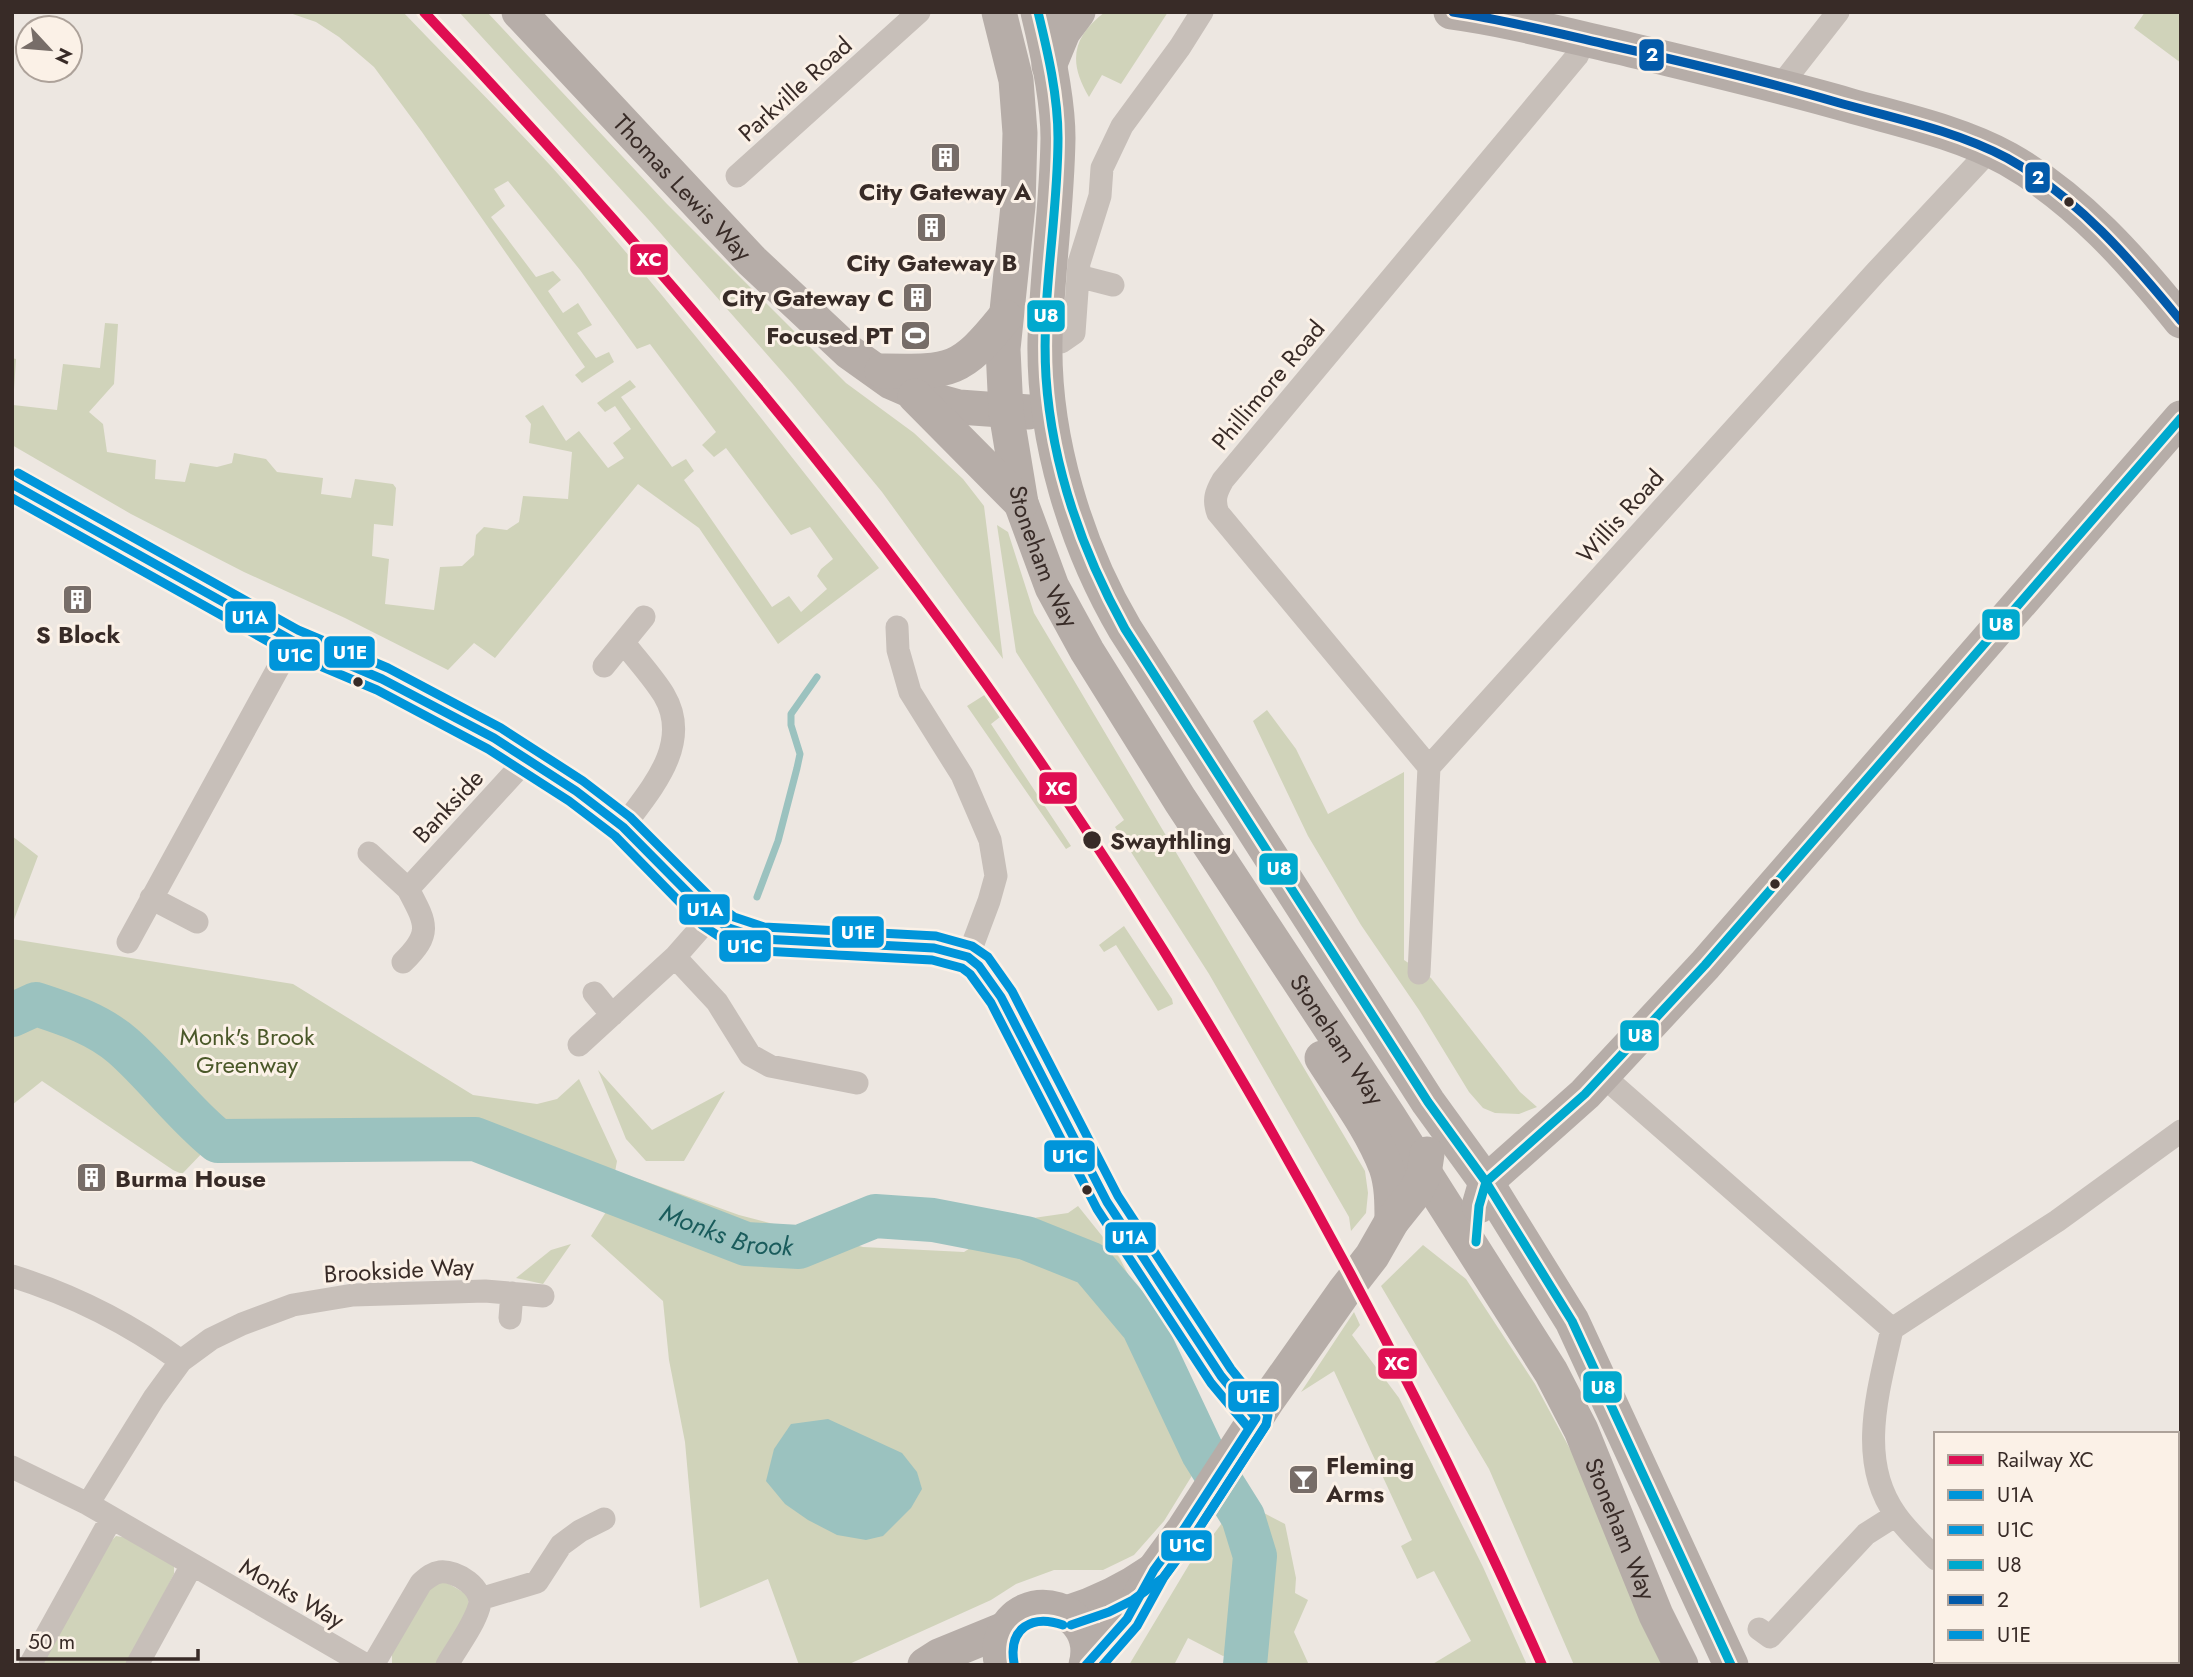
<svg xmlns="http://www.w3.org/2000/svg" width="2193" height="1677" viewBox="0 0 2193 1677" font-family="Jost,sans-serif">
	<style>
		.green { fill: #d0d3ba }
		.water { fill: #9bc2bf }
		.lines { fill: none; stroke-linecap: round; stroke-linejoin: round }
		.stream { stroke: #9bc2bf; stroke-width: 7 }
		.river { stroke: #9bc2bf; stroke-width: 44 }
		.street { stroke: #c7bfb9; stroke-width: 23 }
		.secondary { stroke: #b7afaa; stroke-width: 32 }
		.primary { stroke: #b6ada8; stroke-width: 35 }
		.bus-1-casing { stroke: #fbf1e7; stroke-width: 14 }
		.bus-2-casing { stroke: #fbf1e7; stroke-width: 14 }
		.bus-3-casing { stroke: #fbf1e7; stroke-width: 14 }
		.bus-4-casing { stroke: #fbf1e7; stroke-width: 14 }
		.bus-5-casing { stroke: #fbf1e7; stroke-width: 14 }
		.bus-1 { stroke: #0095da; stroke-width: 9 }
		.bus-2 { stroke: #0095da; stroke-width: 9 }
		.bus-3 { stroke: #00a9ce; stroke-width: 9 }
		.bus-4 { stroke: #025aaa; stroke-width: 9 }
		.bus-5 { stroke: #0095da; stroke-width: 9 }
		.rail-1-casing { stroke: #fbf1e7; stroke-width: 16 }
		.rail-1 { stroke: #df0d52; stroke-width: 10 }
		.bus-dot { fill: #382b27; stroke: #fbf1e7; stroke-width: 2.5 }
		.labels { text-anchor: middle; dominant-baseline: central; stroke-width: 6; stroke-linejoin: round; paint-order: stroke }
		.street-label { font-size: 24px; fill: #382b27; stroke: #fbf1e7 }
		.poi-label { font-size: 24px; font-weight: bold; fill: #382b27; stroke: #fbf1e7 }
		.stop-label { font-size: 24px; font-weight: bold; fill: #382b27; stroke: #fbf1e7; text-anchor: start }
		.park-label { font-size: 24px; fill: #4a5829; stroke: #fbf1e7 }
		.water-label { font-size: 26px; font-style: italic; fill: #1a5c5c; stroke: #fbf1e7 }
		.line-badge { stroke: #fbf1e7; stroke-width: 2.5 }
		.badge-label { font-size: 19px; text-anchor: middle; font-weight: bold; fill: #fff }
	</style>
	<rect width="100%" height="100%" fill="#ede7e1"/>
	<path class="green" d="M 287,12 L 403,12 C 452,63 502,113 550,165 C 666,294 772,432 879,568 L 778,644 L 699,528 L 638,484 L 495,658 L 474,643 L 448,670 L 345,618 L 244,572 L 131,514 L 12,445 L 12,358 L 16,359 L 13,405 L 57,410 L 63,364 L 100,368 L 105,323 L 118,324 L 114,384 L 89,412 L 103,424 L 107,452 L 156,460 L 155,479 L 185,482 L 190,463 L 217,467 L 232,463 L 234,453 L 266,459 L 277,472 L 323,478 L 321,494 L 351,498 L 355,479 L 393,484 L 396,488 L 393,526 L 374,524 L 372,556 L 389,559 L 385,604 L 434,610 L 440,567 L 462,566 L 474,555 L 476,535 L 484,527 L 507,530 L 519,522 L 523,496 L 568,499 L 572,452 L 529,443 L 531,424 L 525,416 L 543,405 L 566,441 L 579,431 L 608,468 L 624,458 L 613,443 L 631,429 L 615,406 L 605,412 L 597,403 L 630,380 L 636,387 L 621,397 L 672,467 L 686,459 L 694,471 L 684,480 L 772,607 L 789,596 L 801,612 L 827,589 L 817,576 L 821,569 L 833,559 L 810,527 L 791,535 L 726,448 L 714,457 L 702,445 L 716,432 L 650,344 L 637,349 L 580,270 L 508,181 L 494,189 L 505,206 L 491,217 L 536,277 L 553,271 L 561,280 L 548,291 L 563,313 L 578,303 L 592,325 L 577,333 L 596,358 L 609,352 L 614,362 L 582,383 L 575,375 L 585,367 L 422,132 L 374,67 L 339,37 L 316,22 Z
		M 459,12 L 487,12 L 667,204 L 846,383 L 914,433 L 963,479 L 984,506 L 1003,659 L 882,492 L 792,383 L 648,219 Z
		M 1105,12 L 1168,12 L 1121,84 L 1102,75 L 1089,97 C 1068,62 1072,37 1105,12 Z
		M 2145,12 L 2181,12 L 2181,63 L 2134,28 Z
		M 997,525 L 1008,532 L 1034,613 L 1365,1171 L 1368,1193 L 1366,1213 L 1351,1231 L 1349,1217 L 1209,974 L 1115,827 L 1124,820 L 1016,652 Z
		M 986,694 L 1000,717 L 991,724 L 1071,846 L 1066,849 L 967,706 Z
		M 1267,710 L 1296,749 L 1328,814 L 1404,772 L 1404,960 L 1431,978 L 1520,1092 L 1537,1107 L 1519,1114 L 1495,1113 L 1483,1108 L 1469,1092 L 1419,1010 L 1361,925 L 1308,836 L 1253,721 Z
		M 12,836 L 38,856 L 12,925 Z
		M 1124,926 L 1172,999 L 1173,1004 L 1158,1011 L 1116,945 L 1104,952 L 1099,945 Z
		M 12,939 L 293,984 L 473,1095 L 537,1104 L 557,1099 L 579,1079 L 617,1161 L 615,1172 L 578,1157 L 537,1147 L 482,1125 L 221,1123 L 206,1115 L 185,1091 L 125,1038 L 93,1016 L 36,997 L 12,1005 Z
		M 31,1026 C 47,1029 64,1031 79,1037 C 120,1052 175,1116 207,1148 L 182,1174 L 173,1170 L 42,1081 L 12,1105 L 12,1027 Z
		M 598,1070 L 652,1130 L 725,1091 L 684,1161 L 646,1161 L 626,1139 Z
		M 627,1178 L 639,1179 L 739,1215 L 863,1247 L 964,1252 L 1012,1221 L 1068,1213 L 1078,1206 L 1119,1257 L 1170,1355 L 1217,1435 L 1164,1521 L 1134,1555 L 1103,1570 L 1054,1570 L 1016,1584 L 991,1600 L 847,1665 L 799,1665 L 768,1579 L 700,1608 L 685,1442 L 669,1360 L 663,1301 L 591,1236 Z
		M 571,1244 L 543,1284 L 516,1278 L 551,1250 Z
		M 1423,1245 L 1466,1279 L 1535,1384 L 1577,1462 L 1663,1665 L 1574,1665 L 1489,1469 L 1381,1286 Z
		M 1354,1312 L 1360,1325 L 1352,1335 L 1399,1398 L 1483,1567 L 1527,1665 L 1431,1665 L 1471,1641 L 1434,1571 L 1417,1579 L 1401,1546 L 1412,1540 L 1334,1371 L 1301,1392 Z
		M 1239,1500 L 1285,1524 L 1296,1578 L 1295,1593 L 1308,1600 L 1294,1632 L 1309,1665 L 1229,1665 L 1228,1654 L 1223,1656 L 1188,1638 L 1174,1665 L 1129,1665 L 1199,1548 L 1202,1550 Z
		M 116,1536 L 128,1538 L 174,1566 L 174,1574 L 127,1665 L 40,1665 L 109,1543 Z
		M 2181,1566 L 2181,1665 L 2096,1665 L 2099,1661 L 2177,1661 L 2177,1569 Z
		M 444,1581 L 468,1595 L 469,1609 L 436,1665 L 392,1665 L 392,1651 L 431,1584 Z"/>
	<path class="water" d="M 828,1419 L 902,1453 L 917,1472 L 922,1489 L 911,1508 L 883,1536 L 866,1540 L 837,1535 L 808,1520 L 785,1504 L 766,1481 L 774,1449 L 791,1424 Z"/>
	<g class="lines">
		<path class="stream" d="M 757,897 L 778,841 L 797,768 L 800,754 L 791,725 L 791,714 L 817,677
			M 650,1206 L 655,1191
			M 2177,1588 L 2181,1585
			M 2116,1665 L 2119,1661"/>
		<path class="river" id="s1" d="M 12,1015 L 36,1004 C 66,1014 98,1024 123,1046 C 157,1076 183,1113 218,1141 L 475,1139 L 746,1244 L 799,1247 L 875,1216 L 933,1220 L 1026,1238 L 1091,1264 L 1143,1326 L 1203,1453 L 1243,1517 L 1255,1556 L 1245,1665"/>
		<path class="street" d="M 1781,85 L 1838,12
			M 737,176 L 919,12
			M 1078,276 L 1113,285
			M 1045,342 L 1061,342 L 1074,333 L 1079,263 L 1100,196 L 1102,168 L 1122,126 L 1180,47 L 1202,12
			M 897,627 L 898,650 L 910,692 L 962,775 L 990,840 L 996,876 L 989,901 L 968,957
			M 604,666 L 644,617
			M 1429,767 L 1218,513 C 1213,500 1216,492 1223,480 L 1577,56 L 1585,40
			M 623,827 C 650,790 693,744 664,695 C 653,677 637,660 624,643
			M 369,853 L 408,889 L 527,759
			M 151,898 L 197,922
			M 128,942 L 293,641
			M 675,957 L 717,1002 L 750,1055 L 770,1066 L 857,1083
			M 403,962 C 433,933 426,923 408,889
			M 1419,973 L 1429,767 L 1876,272 L 1990,150
			M 594,993 L 612,1015
			M 579,1045 L 675,957 L 711,916
			M 1603,1076 L 1892,1329
			M 12,1276 C 73,1295 130,1324 181,1361
			M 510,1318 L 512,1293
			M 1892,1329 L 2057,1221 L 2181,1131
			M 1892,1329 C 1879,1389 1856,1460 1896,1515 C 1907,1531 1923,1545 1936,1559
			M 12,1467 L 88,1504 L 366,1665
			M 88,1504 L 154,1398 L 181,1361 L 211,1339 L 242,1324 L 293,1305 L 353,1295 L 485,1291 L 543,1296
			M 480,1599 L 537,1582 L 561,1545 L 580,1531 L 604,1519
			M 1759,1629 L 1770,1637 L 1866,1534 L 1896,1515
			M 30,1665 L 111,1519
			M 137,1665 L 192,1565
			M 373,1665 L 421,1583 C 427,1578 432,1573 440,1572 C 456,1570 485,1588 479,1607 C 473,1627 457,1647 447,1665"/>
		<path class="secondary" d="M 12,484 L 293,641 L 382,679 L 494,738 L 576,791 L 623,827 L 711,916 L 729,928 L 762,939 L 934,948 L 968,957 L 979,966 L 1001,997 L 1107,1202 L 1221,1376 L 1256,1418"/>
		<g class="primary">
			<path id="s2" d="M 519,12 L 752,261 L 849,352 L 891,382 L 930,399 L 959,407 L 1029,412"/>
			<path id="s3" d="M 999,12 L 1016,80 L 1020,133 L 1018,206 L 1003,349 L 1006,412 L 1021,503 L 1052,587 L 1087,651 L 1180,800 L 1389,1117 L 1551,1372 L 1581,1430 L 1656,1615 L 1681,1665"/>
			<path d="M 1038,12 C 1047,49 1058,100 1058,138 C 1057,206 1047,273 1045,340 C 1043,438 1076,546 1125,629 L 1428,1102 L 1486,1182 L 1572,1321 L 1731,1665"/>
			<path d="M 1451,12 C 1510,20 1569,36 1627,49 C 1701,67 1775,84 1848,105 C 1901,120 1959,132 2008,159 C 2077,198 2132,260 2181,321"/>
			<path d="M 1049,66 L 1063,32 L 1078,12"/>
			<path d="M 882,371 C 951,372 960,373 1005,317"/>
			<path d="M 915,396 L 1021,503"/>
			<path d="M 1322,1058 C 1344,1093 1371,1128 1386,1167 C 1392,1184 1392,1203 1392,1221"/>
			<path d="M 1479,1206 L 1486,1182 L 1585,1094 L 1705,965 L 2181,418"/>
			<path d="M 1067,1613 C 1098,1603 1124,1591 1151,1572"/>
			<path d="M 1087,1662 L 1127,1619 L 1154,1570 L 1184,1529 L 1267,1401 L 1344,1292 L 1372,1256 L 1392,1221 L 1416,1191 L 1424,1174 L 1427,1154"/>
			<path d="M 925,1665 L 939,1656 L 1005,1629"/>
			<path d="M 1002,1665 C 999,1655 999,1647 1002,1638 C 1022,1583 1101,1608 1086,1665"/>
		</g>
		<defs>
			<path id="bus-1" d="M 12,484 L 293,641 L 382,679 L 494,738 L 576,791 L 623,827 L 711,916 L 729,928 L 762,939 L 934,948 L 968,957 L 979,966 L 1001,997 L 1107,1202 L 1221,1376 L 1256,1418
				M 1086,1665 L 1127,1619 L 1154,1570 L 1184,1529 L 1256,1418"/>
			<path id="bus-2" d="M 12,498 L 287,652 L 377,690 L 488,749 L 569,801 L 615,836 L 702,925 L 723,939 L 760,951 L 932,960 L 962,968 L 970,974 L 991,1003 L 1097,1209 L 1211,1383 L 1247,1426
				M 1071,1625 L 1109,1612 L 1133,1600 L 1163,1578 L 1194,1536 L 1266,1425
				M 1014,1663 C 1008,1628 1032,1614 1063,1625"/>
			<path id="bus-3" d="M 1038,12 C 1048,53 1058,96 1058,138 C 1058,218 1041,297 1046,377 C 1052,467 1082,551 1125,629 L 1428,1102 L 1486,1182 L 1572,1321 L 1731,1665
				M 1476,1242 L 1479,1206 L 1486,1182 L 1585,1094 L 1705,965 L 2181,418"/>
			<path id="bus-4" d="M 1453,12 C 1505,20 1557,33 1609,45 C 1685,62 1761,80 1836,102 C 1893,118 1954,130 2007,158 C 2077,197 2131,260 2181,321"/>
			<path id="bus-5" d="M 18,473 L 298,630 L 388,668 L 501,728 L 583,781 L 630,817 L 719,906 L 734,917 L 764,927 L 936,936 L 972,946 L 988,957 L 1012,991 L 1118,1196 L 1231,1369 L 1268,1415 L 1266,1425 L 1194,1536 L 1164,1577 L 1137,1626 L 1103,1665"/>
		</defs>
		<use href="#bus-1" class="bus-1-casing"/>
		<use href="#bus-2" class="bus-2-casing"/>
		<use href="#bus-3" class="bus-3-casing"/>
		<use href="#bus-4" class="bus-4-casing"/>
		<use href="#bus-5" class="bus-5-casing"/>
		<use href="#bus-1" class="bus-1"/>
		<use href="#bus-2" class="bus-2"/>
		<use href="#bus-3" class="bus-3"/>
		<use href="#bus-4" class="bus-4"/>
		<use href="#bus-5" class="bus-5"/>
		<defs>
			<path id="rail-1" d="M 424,12 C 586,184 741,359 884,546 C 1145,886 1368,1274 1542,1665"/>
		</defs>
		<use href="#rail-1" class="rail-1-casing"/>
		<use href="#rail-1" class="rail-1"/>
	</g>
	<defs>
		<symbol id="building-square" viewBox="-11 -11 22 22"><rect x="-9" y="-9" width="18" height="18" rx="4" fill="#776d68" stroke="#fbf1e7"/><path d="M-4-6H4V6H1V3H-1V6H-4ZM-2.5-4.3h1.7v1.8h-1.7ZM.8-4.3h1.7v1.8H.8ZM-2.5-1h1.7V.8h-1.7ZM.8-1h1.7V.8H.8Z" fill="#fff"/></symbol>
		<symbol id="stadium-square" viewBox="-11 -11 22 22"><rect x="-9" y="-9" width="18" height="18" rx="4" fill="#776d68" stroke="#fbf1e7"/><path d="M0-5a6.5 5 0 1 0 0 10a6.5 5 0 1 0 0-10ZM-3.5-1.8h7v3.6h-7Z" fill="#fff"/></symbol>
		<symbol id="bar-square" viewBox="-11 -11 22 22"><rect x="-9" y="-9" width="18" height="18" rx="4" fill="#776d68" stroke="#fbf1e7"/><path d="M-6-5H6L.8 .8V4.5H3.5V6h-7V4.5H-.8V.8Z" fill="#fff"/></symbol>
	</defs>
	<g fill-rule="evenodd">
		<use href="#building-square" x="928" y="140" width="35" height="35"/>
		<use href="#building-square" x="914" y="210" width="35" height="35"/>
		<use href="#building-square" x="900" y="280" width="35" height="35"/>
		<use href="#stadium-square" x="898" y="318" width="35" height="35"/>
		<use href="#building-square" x="60" y="582" width="35" height="35"/>
		<use href="#building-square" x="74" y="1160" width="35" height="35"/>
		<use href="#bar-square" x="1286" y="1462" width="35" height="35"/>
	</g>
	<g class="bus-dot">
		<circle cx="2069" cy="202" r="6"/>
		<circle cx="358" cy="682" r="6"/>
		<circle cx="1092" cy="840" r="10"/>
		<circle cx="1775" cy="884" r="6"/>
		<circle cx="1087" cy="1190" r="6"/>
	</g>
	<g class="labels">
		<g class="street-label">
			<text transform="translate(795 89) rotate(-42)">Parkville Road</text>
			<text stroke="none"><textPath href="#s2" startOffset="240">Thomas Lewis Way</textPath></text>
			<text transform="translate(1268 385) rotate(-50)">Phillimore Road</text>
			<text transform="translate(1620 516) rotate(-48)">Willis Road</text>
			<text stroke="none"><textPath href="#s3" startOffset="553">Stoneham Way</textPath></text>
			<text transform="translate(448 806) rotate(-47)">Bankside</text>
			<text stroke="none"><textPath href="#s3" startOffset="1120">Stoneham Way</textPath></text>
			<text transform="translate(399 1270) rotate(-3)">Brookside Way</text>
			<text stroke="none"><textPath href="#s3" startOffset="1687">Stoneham Way</textPath></text>
			<text transform="translate(292 1593) rotate(30)">Monks Way</text>
		</g>
		<g class="poi-label">
			<text x="945" y="191">City Gateway A</text>
			<text x="932" y="262">City Gateway B</text>
			<text x="894" y="297" text-anchor="end">City Gateway C</text>
			<text x="893" y="335" text-anchor="end">Focused PT</text>
			<text x="78" y="634">S Block</text>
			<text x="115" y="1178" text-anchor="start">Burma House</text>
			<text x="1326" y="1465" text-anchor="start">Fleming<tspan x="1326" dy="28">Arms</tspan></text>
		</g>
		<g class="stop-label">
			<text x="1110" y="840">Swaythling</text>
		</g>
		<g class="park-label">
			<text x="247" y="1036">Monk's Brook<tspan x="247" dy="28">Greenway</tspan></text>
		</g>
		<g class="water-label">
			<text stroke="none"><textPath href="#s1" startOffset="784">Monks Brook</textPath></text>
		</g>
	</g>
	<g class="line-badge">
		<rect x="1638" y="38" width="27" height="34" rx="7" fill="#025aaa"/>
		<rect x="2024" y="161" width="27" height="33" rx="7" fill="#025aaa"/>
		<rect x="629" y="243" width="40" height="33" rx="7" fill="#df0d52"/>
		<rect x="1026" y="299" width="40" height="34" rx="7" fill="#00a9ce"/>
		<rect x="224" y="600" width="53" height="34" rx="7" fill="#0095da"/>
		<rect x="1981" y="608" width="40" height="33" rx="7" fill="#00a9ce"/>
		<rect x="323" y="635" width="53" height="34" rx="7" fill="#0095da"/>
		<rect x="268" y="638" width="53" height="34" rx="7" fill="#0095da"/>
		<rect x="1038" y="771" width="40" height="34" rx="7" fill="#df0d52"/>
		<rect x="1258" y="852" width="41" height="34" rx="7" fill="#00a9ce"/>
		<rect x="678" y="893" width="53" height="33" rx="7" fill="#0095da"/>
		<rect x="831" y="915" width="54" height="34" rx="7" fill="#0095da"/>
		<rect x="718" y="929" width="54" height="34" rx="7" fill="#0095da"/>
		<rect x="1619" y="1019" width="41" height="33" rx="7" fill="#00a9ce"/>
		<rect x="1043" y="1139" width="53" height="34" rx="7" fill="#0095da"/>
		<rect x="1104" y="1221" width="53" height="33" rx="7" fill="#0095da"/>
		<rect x="1377" y="1347" width="41" height="33" rx="7" fill="#df0d52"/>
		<rect x="1582" y="1370" width="41" height="34" rx="7" fill="#00a9ce"/>
		<rect x="1227" y="1380" width="53" height="33" rx="7" fill="#0095da"/>
		<rect x="1160" y="1529" width="53" height="33" rx="7" fill="#0095da"/>
	</g>
	<g class="badge-label">
		<text x="1652" y="61">2</text>
		<text x="2038" y="184">2</text>
		<text x="649" y="266">XC</text>
		<text x="1046" y="322">U8</text>
		<text x="250" y="624">U1A</text>
		<text x="2001" y="631">U8</text>
		<text x="350" y="659">U1E</text>
		<text x="295" y="662">U1C</text>
		<text x="1058" y="795">XC</text>
		<text x="1279" y="875">U8</text>
		<text x="705" y="916">U1A</text>
		<text x="858" y="939">U1E</text>
		<text x="745" y="953">U1C</text>
		<text x="1640" y="1042">U8</text>
		<text x="1070" y="1163">U1C</text>
		<text x="1130" y="1244">U1A</text>
		<text x="1397" y="1370">XC</text>
		<text x="1603" y="1394">U8</text>
		<text x="1253" y="1403">U1E</text>
		<text x="1187" y="1552">U1C</text>
	</g>
	<rect width="2193" height="1677" fill="none" stroke="#382b27" stroke-width="28"/>
	<rect x="1934" y="1432" width="245" height="231" fill="#fbf1e7" stroke="#ada29a" stroke-width="2"/>
	<rect x="1948" y="1455" width="35" height="10" fill="#df0d52" stroke="#ada29a" stroke-width="2"/>
	<text x="1997" y="1467" font-size="21" fill="#382b27">Railway XC</text>
	<rect x="1948" y="1490" width="35" height="10" fill="#0095da" stroke="#ada29a" stroke-width="2"/>
	<text x="1997" y="1502" font-size="21" fill="#382b27">U1A</text>
	<rect x="1948" y="1525" width="35" height="10" fill="#0095da" stroke="#ada29a" stroke-width="2"/>
	<text x="1997" y="1537" font-size="21" fill="#382b27">U1C</text>
	<rect x="1948" y="1560" width="35" height="10" fill="#00a9ce" stroke="#ada29a" stroke-width="2"/>
	<text x="1997" y="1572" font-size="21" fill="#382b27">U8</text>
	<rect x="1948" y="1595" width="35" height="10" fill="#025aaa" stroke="#ada29a" stroke-width="2"/>
	<text x="1997" y="1607" font-size="21" fill="#382b27">2</text>
	<rect x="1948" y="1630" width="35" height="10" fill="#0095da" stroke="#ada29a" stroke-width="2"/>
	<text x="1997" y="1642" font-size="21" fill="#382b27">U1E</text>
	<g transform="translate(49 49) rotate(116)"><circle r="33" fill="#fbf1e7" stroke="#ada29a" stroke-width="2"/>
	<path d="M0-5L12 26L0 18L-12 26Z" fill="#776d68"/>
	<text y="-10" font-size="19" font-weight="bold" text-anchor="middle" fill="#382b27">N</text>
	</g>
	<path d="M18 1649v10h180v-10" fill="none" stroke="#382b27" stroke-width="3.5"/>
	<text x="28" y="1649" font-size="21" fill="#382b27" stroke="#fbf1e7" stroke-width="5" paint-order="stroke">50 m</text>
</svg>
